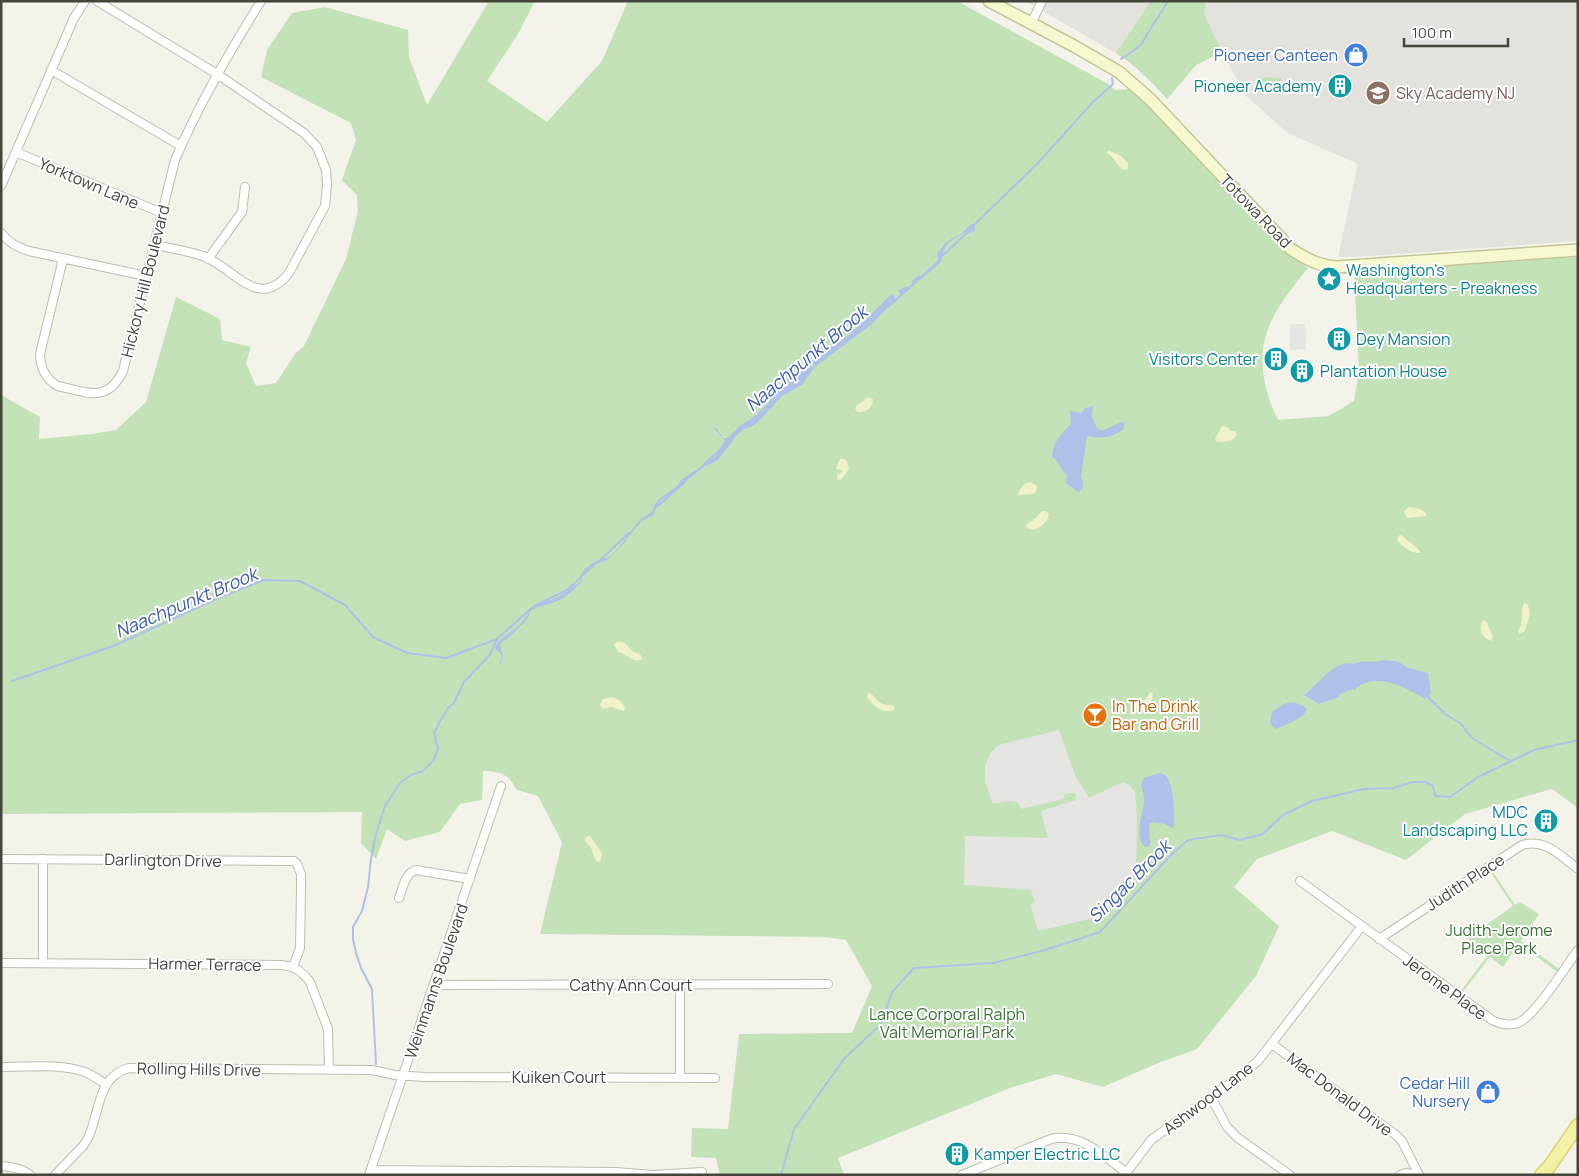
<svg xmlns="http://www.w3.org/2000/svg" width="1579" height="1176" viewBox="0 0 1579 1176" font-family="Manrope,sans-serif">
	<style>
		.industrial { fill: #e3e2dc }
		.green { fill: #c4e2b8 }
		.sand { fill: #f0f2cb }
		.parking { fill: #e5e5e1 }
		.water { fill: #aec1e8 }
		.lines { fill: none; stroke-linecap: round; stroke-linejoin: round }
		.stream { stroke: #aec1e8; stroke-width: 2 }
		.minor-casing { stroke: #bebdae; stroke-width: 10 }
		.secondary-casing { stroke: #c4c498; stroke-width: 14 }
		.primary-casing { stroke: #d6d375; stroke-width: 15 }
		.minor { stroke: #fff; stroke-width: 8 }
		.secondary { stroke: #f7f8cf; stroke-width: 11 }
		.primary { stroke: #f3f2a4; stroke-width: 12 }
		.labels { text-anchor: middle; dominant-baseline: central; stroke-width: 4; stroke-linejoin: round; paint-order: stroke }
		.shop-label { font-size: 16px; fill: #366cbe; stroke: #fff; text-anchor: end }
		.culture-label { font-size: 16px; fill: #0d838f; stroke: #fff; text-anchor: start }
		.education-label { font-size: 16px; fill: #785e54; stroke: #fff; text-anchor: start }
		.street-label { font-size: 16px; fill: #464539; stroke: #fff }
		.food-label { font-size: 16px; fill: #c56008; stroke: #fff; text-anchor: start }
		.park-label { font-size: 16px; fill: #397233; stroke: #fff }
		.water-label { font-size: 18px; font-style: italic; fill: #3e5ea6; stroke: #fff }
	</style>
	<rect width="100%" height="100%" fill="#f3f3ea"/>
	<path class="industrial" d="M 1025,1 L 1578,1 L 1578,241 L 1355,257 L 1338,257 L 1358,164 L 1288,133 L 1246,96 L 1222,52 L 1196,65 L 1167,99 L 1157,87 L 1126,59 Z"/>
	<path class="green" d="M 489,1 L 535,1 L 518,34 L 487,81 L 547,122 L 602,61 L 628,1 L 957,1 L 1110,85 L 1115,90 L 1131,89 L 1145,102 L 1288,254 L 1308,268 C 1276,308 1252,337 1267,391 C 1269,401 1274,410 1278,420 L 1329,416 L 1354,401 L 1359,371 L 1354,272 L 1578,257 L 1578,808 L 1552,789 L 1465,814 L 1406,860 L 1332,831 L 1257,859 L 1234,887 L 1279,926 L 1256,976 L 1197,1049 L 1158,1063 L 1103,1087 L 1056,1074 L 1010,1088 L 838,1158 L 844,1175 L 720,1175 L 716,1158 L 691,1157 L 692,1128 L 728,1129 L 739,1034 L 852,1033 L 872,986 L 846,940 L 825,937 L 540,934 L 562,842 L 538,796 L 517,790 C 508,774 501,771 483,771 L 482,800 L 460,804 L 440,832 L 405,841 L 387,829 L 376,859 L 361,843 L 362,812 L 1,814 L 1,395 L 40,417 L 39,439 L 92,434 L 116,430 L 146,402 L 176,297 L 220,319 L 222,340 L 251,347 L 246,363 L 256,386 L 276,383 L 295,354 L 304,346 L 346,259 L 358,211 L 357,195 L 342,180 L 356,140 L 351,123 L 261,77 L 267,50 L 292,13 L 325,7 L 408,30 L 409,57 L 427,105 Z
		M 1151,1 L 1206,1 L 1204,14 L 1222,52 L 1196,65 L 1167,99 C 1152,82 1135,65 1116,53 Z
		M 1258,77 L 1281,78 L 1278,93 L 1258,93 Z
		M 1493,872 L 1515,905 L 1520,902 L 1539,914 L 1521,941 L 1559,969 L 1557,972 L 1519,943 L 1503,967 L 1490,957 L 1462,993 L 1460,992 L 1488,955 L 1467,938 L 1513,906 L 1491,873 Z"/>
	<path class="sand" d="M 1108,150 L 1121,156 L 1128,163 L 1128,169 L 1123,170 C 1116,166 1116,158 1107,153 Z
		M 867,397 L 873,399 C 873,407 866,413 858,412 L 855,409 L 856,406 L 862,402 Z
		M 1222,426 L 1227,427 L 1231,431 L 1235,431 L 1237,435 C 1232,442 1224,443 1216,441 L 1215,439 Z
		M 840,459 L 844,459 L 847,462 L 849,469 L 841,480 L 837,479 L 837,475 L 842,472 L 842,470 L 837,469 L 836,468 Z
		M 1030,482 L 1037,486 L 1036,492 L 1032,494 L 1018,495 C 1019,489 1024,483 1030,482 Z
		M 1409,507 L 1420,509 L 1426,513 L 1426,516 L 1407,518 L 1404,511 Z
		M 1042,511 L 1046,511 L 1049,514 L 1047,520 C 1042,526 1034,534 1026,527 L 1027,524 L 1036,518 Z
		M 1400,534 L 1418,549 L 1420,551 L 1420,553 C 1412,554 1400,546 1397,539 Z
		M 1524,603 L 1528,605 L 1530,614 L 1525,631 L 1519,634 L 1518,631 C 1525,621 1520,613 1524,603 Z
		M 1483,620 L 1487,622 L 1488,626 L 1493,636 L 1492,641 C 1482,639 1478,630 1483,620 Z
		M 618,641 L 625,643 L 632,651 L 641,655 L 642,659 C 633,664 628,654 618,652 L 614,645 Z
		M 1150,692 L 1153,693 C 1153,703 1147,709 1138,712 L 1133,710 L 1133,706 L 1146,699 Z
		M 868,693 L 872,694 C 879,704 881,704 894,706 L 894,710 C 883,714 873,706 867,697 Z
		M 612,697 L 621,701 L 625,708 L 624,711 L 611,707 L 603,709 L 601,707 L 600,704 L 603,699 Z
		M 590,836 L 601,852 L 602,855 L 600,862 L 596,861 L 591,848 L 585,841 L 586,837 Z"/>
	<path class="parking" d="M 1290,324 L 1305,324 L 1306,349 L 1290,350 Z
		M 1059,730 L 1075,775 L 1089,798 L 1123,782 L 1129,785 L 1135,792 L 1137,817 L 1136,872 L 1102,916 L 1038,931 L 1030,904 L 1035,903 L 1031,890 L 964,885 L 965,836 L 1048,838 L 1041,811 L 1076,800 L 1075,793 L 1068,793 L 1064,795 L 1064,799 L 1021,809 L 1019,804 L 1016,802 L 1008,801 L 993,804 L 985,781 L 985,767 L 990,754 L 998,745 Z"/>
	<path class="water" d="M 971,224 L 974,224 L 975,231 L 967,234 L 965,232 L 948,243 L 943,252 L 942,260 L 936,267 L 901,295 L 898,291 L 902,288 L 910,286 L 913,283 L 911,282 L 918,276 L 921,276 L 938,260 L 937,254 L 946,242 L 962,233 Z
		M 892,294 L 896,299 L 872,324 L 815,367 L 811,361 L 850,334 Z
		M 809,362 L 814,368 L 802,385 L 782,396 L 761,419 L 753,426 L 744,429 L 735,437 L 732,442 L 717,461 L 705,466 L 681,485 L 678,489 L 660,501 L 653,515 L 642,521 L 628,537 L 625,542 L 609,559 L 592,566 L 581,575 L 582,581 C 574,590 564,600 552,603 C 543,606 537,606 529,612 C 529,618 525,623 520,626 C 518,630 505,641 500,644 C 500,652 507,657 500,664 L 499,663 L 502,660 L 502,656 L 495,648 C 499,636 518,630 525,618 C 529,613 528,610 534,606 C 542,602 551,600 560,596 C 565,593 568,590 572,587 C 576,584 578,585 581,580 L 580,576 C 583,569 593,562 601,559 C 603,558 606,559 608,558 C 616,554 632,528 640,520 C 644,516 650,514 653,510 C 654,508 654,505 656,503 C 662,494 677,490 681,480 L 716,456 L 725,440 C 720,437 719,431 712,428 L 717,429 L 723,438 L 727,438 L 740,426 L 764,410 L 781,383 Z
		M 1093,406 L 1092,416 L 1097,429 L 1102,431 L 1121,422 L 1125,423 L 1123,430 C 1110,438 1102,439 1087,436 L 1081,476 L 1083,482 L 1082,490 L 1078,492 L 1066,483 L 1067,475 C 1060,470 1060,462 1052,457 C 1052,443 1062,433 1071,424 L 1070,411 L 1081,413 L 1085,408 Z
		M 1384,660 L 1395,661 L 1401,663 L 1408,668 L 1428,673 L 1431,693 L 1425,699 C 1405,687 1378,672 1356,688 L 1356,690 L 1352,689 L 1340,694 L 1339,697 L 1319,704 L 1304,695 C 1317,686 1335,658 1354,664 C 1364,659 1374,664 1384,660 Z
		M 1294,702 L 1305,707 L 1307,710 C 1301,720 1286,725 1275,729 L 1270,723 L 1272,712 L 1286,703 Z
		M 1159,773 C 1163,774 1164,774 1166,776 C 1174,785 1175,814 1174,826 L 1172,828 L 1165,824 L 1153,822 L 1149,824 L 1150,846 L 1146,847 C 1132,838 1144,814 1144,800 C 1144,795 1142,789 1141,784 L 1144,778 Z"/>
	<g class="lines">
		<path class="stream" d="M 1121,59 L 1140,46 L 1168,1
			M 973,226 L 1038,163 L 1093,102 L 1113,84 L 1112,78
			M 941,257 L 967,233
			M 888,307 L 916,282
			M 759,413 L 767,406
			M 704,464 L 721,449
			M 658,506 L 686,481
			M 599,561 L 629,533
			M 12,681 L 116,645 L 214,600 L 264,580 L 300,581 L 345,605 L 373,637 L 407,653 L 446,658 L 497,639 L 534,606 L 567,590 L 594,565
			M 1428,697 L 1445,714 L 1460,723 L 1472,738 L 1510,761
			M 376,1064 L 372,989 L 361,968 L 356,953 L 353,939 L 353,927 L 362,911 L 368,887 L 371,859 L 375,838 L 385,806 L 400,783 L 411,775 L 423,771 L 433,761 L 438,749 L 434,733 L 440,721 L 449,707 L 454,703 L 464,682 L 489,656 L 497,640
			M 781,1175 L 794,1129 L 844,1059 L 881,1024 L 892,992 L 914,968 L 993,963 L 1045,950 L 1100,932 L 1170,856 L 1188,840 L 1221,835 L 1240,840 L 1263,834 L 1283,815 L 1312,801 L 1364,789 L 1393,788 L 1413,782 L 1425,782 L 1433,786 L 1435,796 L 1450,797 L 1478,777 L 1534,750 L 1578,740"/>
		<defs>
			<path id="minor" d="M 97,1 L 217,74 L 304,133 L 317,147 L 326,170 L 327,185 L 325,206 L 289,273 C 258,312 235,268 203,256 C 188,251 170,248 154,245
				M 1031,24 L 1042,1
				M 51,70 L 181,146
				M 16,152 L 162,213
				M 1,186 L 74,18 L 85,1
				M 1,233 C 9,243 17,247 29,251 L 146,276
				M 63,259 L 40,354 C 40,367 46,380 58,386 C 86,392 107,404 123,371 L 175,160 C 199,104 229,53 261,1
				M 208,259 L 242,212 L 245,187
				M 1,859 L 294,861 L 297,864 L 301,874 L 301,889 L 300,948 L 293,967
				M 1300,881 L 1492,1020 C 1500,1024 1509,1026 1518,1023 C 1535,1016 1566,966 1578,950
				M 399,898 C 403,888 405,873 416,870 L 470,879
				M 1379,939 L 1522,845 C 1545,838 1561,856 1578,869
				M 1,963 L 281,965 C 294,966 302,971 310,982 L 328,1029 L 329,1070
				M 43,963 L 43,859
				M 434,985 L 828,984
				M 680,985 L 680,1077
				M 1272,1044 L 1396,1135 L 1402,1141 L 1419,1175
				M 1,1067 C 27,1067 61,1063 85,1072 C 92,1075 99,1080 106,1084
				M 1211,1097 L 1227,1127 L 1238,1138 L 1290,1175
				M 1,1166 C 12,1167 21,1168 30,1175
				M 371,1170 L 615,1172 L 653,1175 L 702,1172
				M 1126,1173 L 1151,1140 L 1236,1079 L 1258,1061 L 1362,926
				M 55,1175 L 83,1146 L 88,1138 C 100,1113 97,1076 129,1068 L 372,1070 L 395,1075 L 425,1077 L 715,1078
				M 369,1175 L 501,786
				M 962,1175 L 1051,1139 C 1082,1132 1106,1158 1129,1175
				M 1400,1175 L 1406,1173 L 1415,1175"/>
			<path id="secondary" d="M 989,1 L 1074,46 L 1119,72 L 1150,99 L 1291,249 C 1306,259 1319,266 1337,267 L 1578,250"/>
			<path id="primary" d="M 1541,1175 L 1549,1167 L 1578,1125"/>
		</defs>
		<use href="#minor" class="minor-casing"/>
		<use href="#secondary" class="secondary-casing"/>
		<use href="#primary" class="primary-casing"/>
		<use href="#minor" class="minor"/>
		<use href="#secondary" class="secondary"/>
		<use href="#primary" class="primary"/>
	</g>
	<defs>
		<symbol id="shop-disc" viewBox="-11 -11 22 22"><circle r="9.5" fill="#3f7fe0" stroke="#fff"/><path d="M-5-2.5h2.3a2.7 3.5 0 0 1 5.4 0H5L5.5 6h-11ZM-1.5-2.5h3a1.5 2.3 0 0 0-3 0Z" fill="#fff"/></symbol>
		<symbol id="building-disc" viewBox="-11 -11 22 22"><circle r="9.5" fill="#0f9aa8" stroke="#fff"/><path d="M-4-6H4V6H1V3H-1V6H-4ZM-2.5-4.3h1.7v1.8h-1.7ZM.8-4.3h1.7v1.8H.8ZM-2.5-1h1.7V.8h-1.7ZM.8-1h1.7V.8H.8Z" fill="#fff"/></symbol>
		<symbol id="school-disc" viewBox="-11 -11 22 22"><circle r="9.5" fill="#8d6e63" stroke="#fff"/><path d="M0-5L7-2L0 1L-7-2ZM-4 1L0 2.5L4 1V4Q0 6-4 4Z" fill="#fff"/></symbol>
		<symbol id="sight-disc" viewBox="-11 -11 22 22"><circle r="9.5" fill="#0f9aa8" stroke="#fff"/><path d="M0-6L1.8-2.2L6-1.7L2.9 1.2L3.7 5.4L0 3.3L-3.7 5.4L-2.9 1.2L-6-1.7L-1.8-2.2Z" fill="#fff"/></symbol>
		<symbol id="bar-disc" viewBox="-11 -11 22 22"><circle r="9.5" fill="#e8710a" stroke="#fff"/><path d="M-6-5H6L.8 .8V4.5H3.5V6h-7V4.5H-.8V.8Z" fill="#fff"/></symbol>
	</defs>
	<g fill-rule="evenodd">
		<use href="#shop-disc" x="1342" y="41" width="28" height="28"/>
		<use href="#building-disc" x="1326" y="72" width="28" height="28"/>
		<use href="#school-disc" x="1364" y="79" width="28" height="28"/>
		<use href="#sight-disc" x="1315" y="265" width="28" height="28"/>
		<use href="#building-disc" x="1325" y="325" width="28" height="28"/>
		<use href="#building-disc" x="1262" y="345" width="28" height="28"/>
		<use href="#building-disc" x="1288" y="357" width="28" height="28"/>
		<use href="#bar-disc" x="1081" y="701" width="28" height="28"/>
		<use href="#building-disc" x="1532" y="807" width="28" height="28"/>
		<use href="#shop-disc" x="1474" y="1078" width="28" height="28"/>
		<use href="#building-disc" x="943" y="1140" width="28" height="28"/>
	</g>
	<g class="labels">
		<g class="shop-label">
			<text x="1338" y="55">Pioneer Canteen</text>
			<text x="1470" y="1083">Cedar Hill<tspan x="1470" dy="18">Nursery</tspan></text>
		</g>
		<g class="culture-label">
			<text x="1322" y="86" text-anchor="end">Pioneer Academy</text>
			<text x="1346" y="270">Washington's<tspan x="1346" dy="18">Headquarters - Preakness</tspan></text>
			<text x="1356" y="339">Dey Mansion</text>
			<text x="1258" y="359" text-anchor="end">Visitors Center</text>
			<text x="1320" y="371">Plantation House</text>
			<text x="1528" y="812" text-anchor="end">MDC<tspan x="1528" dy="18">Landscaping LLC</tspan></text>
			<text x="974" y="1154">Kamper Electric LLC</text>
		</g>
		<g class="education-label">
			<text x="1396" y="93">Sky Academy NJ</text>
		</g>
		<g class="street-label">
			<text transform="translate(89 183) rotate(23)">Yorktown Lane</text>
			<text transform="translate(1256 211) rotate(46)">Totowa Road</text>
			<text transform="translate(145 281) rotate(-76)">Hickory Hill Boulevard</text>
			<text transform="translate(163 860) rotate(1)">Darlington Drive</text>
			<text transform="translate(1465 882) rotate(-33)">Judith Place</text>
			<text transform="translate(205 964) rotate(1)">Harmer Terrace</text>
			<text transform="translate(436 981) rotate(-71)">Weinmanns Boulevard</text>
			<text x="631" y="985">Cathy Ann Court</text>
			<text transform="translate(1445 987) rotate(36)">Jerome Place</text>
			<text transform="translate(199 1069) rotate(1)">Rolling Hills Drive</text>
			<text x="559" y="1077">Kuiken Court</text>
			<text transform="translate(1340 1094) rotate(37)">Mac Donald Drive</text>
			<text transform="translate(1208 1098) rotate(-37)">Ashwood Lane</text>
		</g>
		<g class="food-label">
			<text x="1112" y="706">In The Drink<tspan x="1112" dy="18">Bar and Grill</tspan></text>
		</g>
		<g class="park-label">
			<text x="1499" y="930">Judith-Jerome<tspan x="1499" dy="18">Place Park</tspan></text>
			<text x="947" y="1014">Lance Corporal Ralph<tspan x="947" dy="18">Valt Memorial Park</tspan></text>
		</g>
		<g class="water-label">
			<text transform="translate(806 358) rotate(-40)">Naachpunkt Brook</text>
			<text transform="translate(186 602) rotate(-23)">Naachpunkt Brook</text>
			<text transform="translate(1129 881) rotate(-45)">Singac Brook</text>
		</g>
	</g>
	<rect width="1579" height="1176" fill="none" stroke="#464539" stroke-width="5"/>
	<path d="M1404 38v8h104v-8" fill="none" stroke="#464539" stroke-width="2.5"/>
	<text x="1412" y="38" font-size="15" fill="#464539" stroke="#ffffff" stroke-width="4" paint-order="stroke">100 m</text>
</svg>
